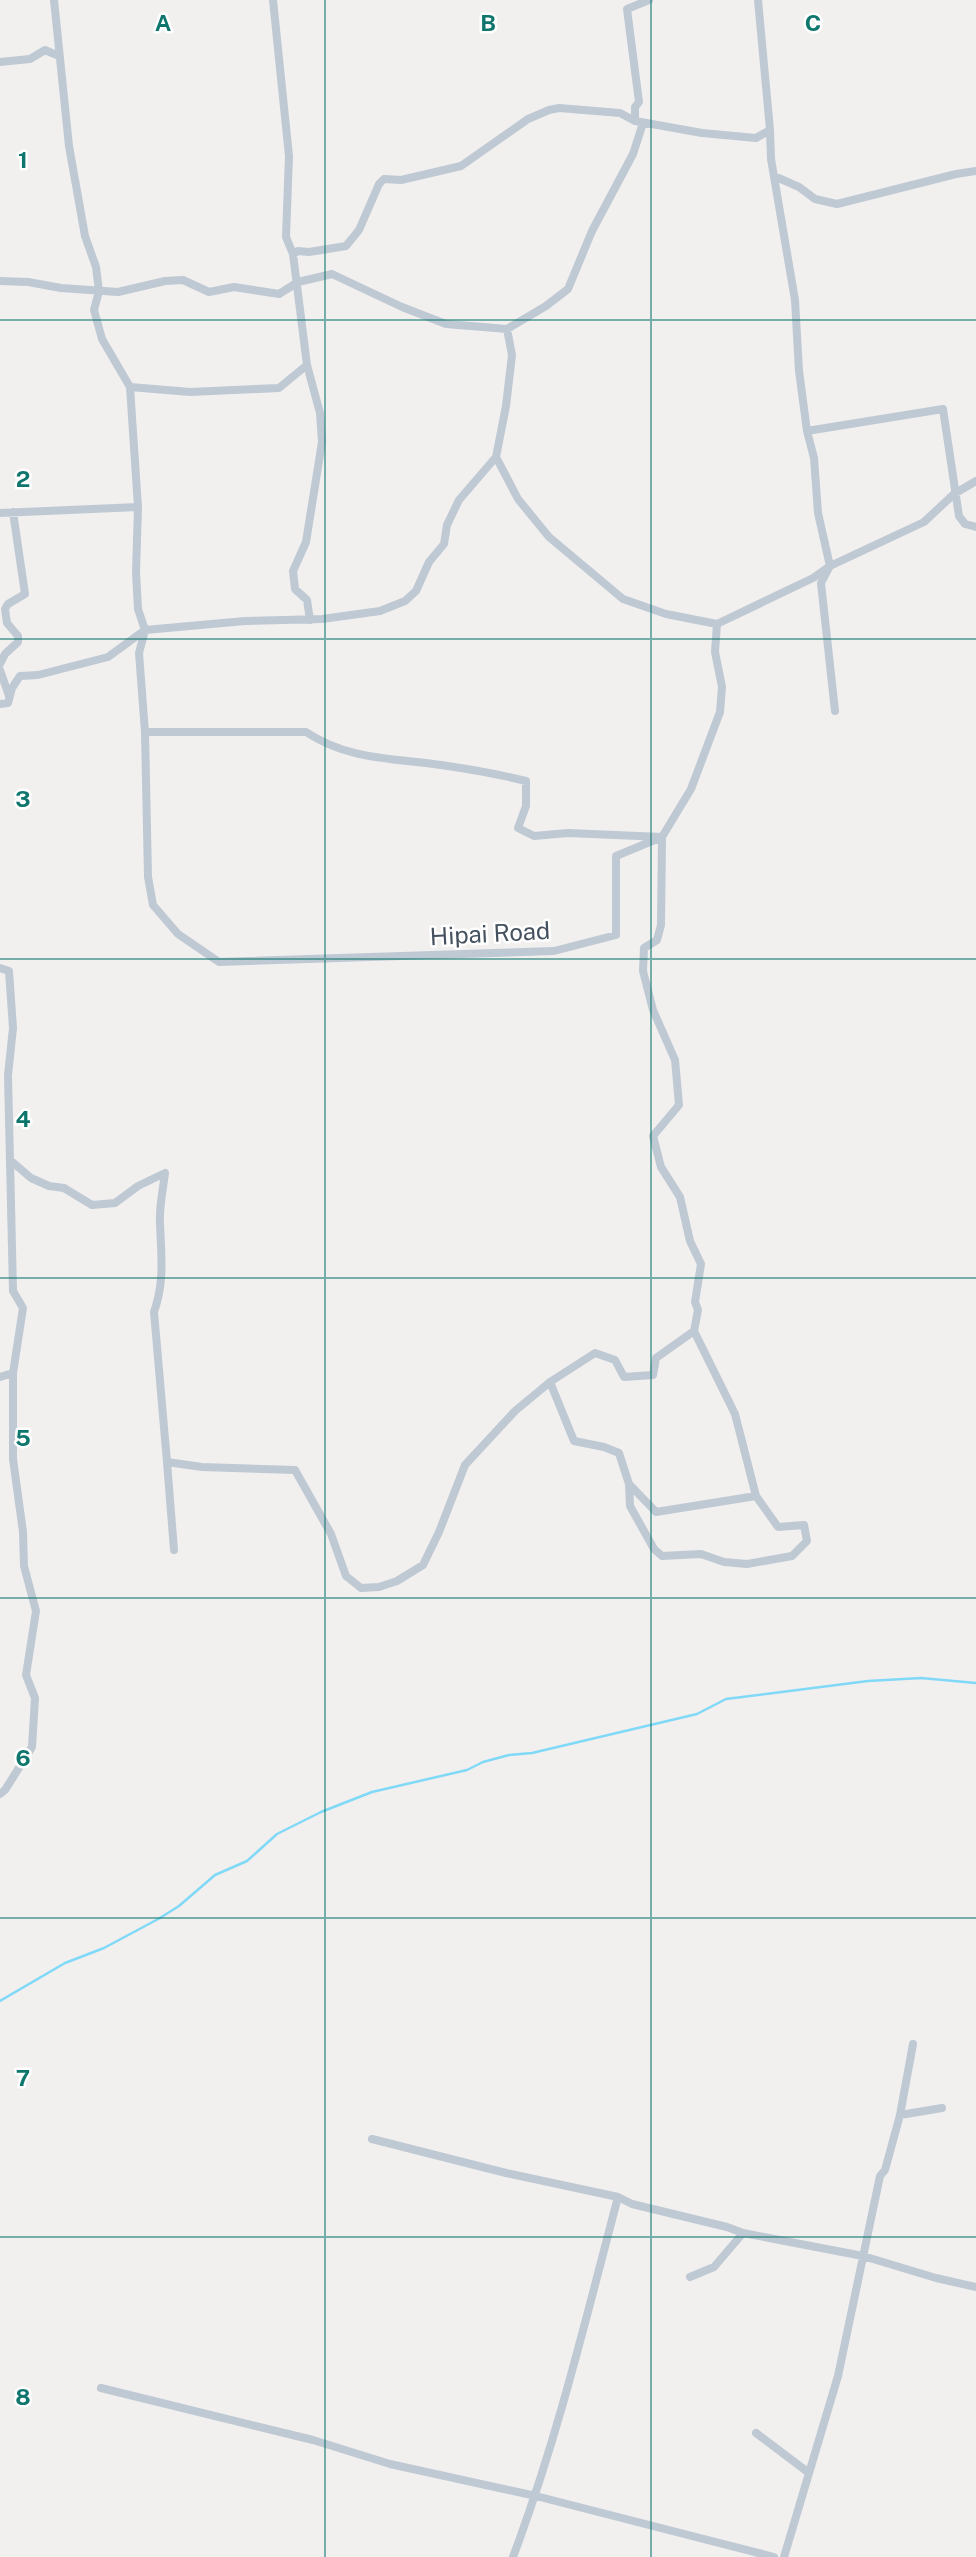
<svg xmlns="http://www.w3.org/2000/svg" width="976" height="2557" viewBox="0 0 976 2557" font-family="'Public Sans',sans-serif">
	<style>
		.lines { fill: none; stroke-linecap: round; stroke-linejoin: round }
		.stream { stroke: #80d9f7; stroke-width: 2.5 }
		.minor { stroke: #bec9d3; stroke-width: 8 }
		.grid { fill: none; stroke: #0f766e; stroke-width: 2; stroke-opacity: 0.55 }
		.labels { text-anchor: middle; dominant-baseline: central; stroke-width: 5; stroke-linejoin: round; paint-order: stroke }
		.street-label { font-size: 24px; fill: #45515f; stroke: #fff }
		.grid-label { font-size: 23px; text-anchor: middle; font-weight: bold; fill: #0f766e; stroke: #fff; stroke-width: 5; stroke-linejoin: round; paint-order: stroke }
	</style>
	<rect width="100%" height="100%" fill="#f2efef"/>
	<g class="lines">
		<path class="stream" d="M 0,2001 L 65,1963 L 104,1948 L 160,1918 L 179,1906 L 215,1875 L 247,1861 L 277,1834 L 321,1812 L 372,1792 L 467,1770 L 483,1762 L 509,1755 L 532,1753 L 697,1714 L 726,1699 L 868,1681 L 921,1678 L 976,1683"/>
		<path class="minor" d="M 54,0 L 69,146 L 85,236 L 96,267 L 99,291 L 94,310 L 102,339 L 130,387 L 138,507 L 136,572 L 138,609 L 145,630 L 139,653 L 145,732 L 148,877 L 153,905 L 178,934 L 219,962 L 554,951 L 616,935 L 616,856 L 662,837 L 691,789 L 720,712 L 722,687 L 715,652 L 717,624 L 813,578 L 830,566 L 924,522 L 954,494 L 976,481
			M 273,0 L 289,156 L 286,237 L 293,254 L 307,365 L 320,413 L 322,442 L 306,542 L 293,571 L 295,589 L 307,600 L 310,620
			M 758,0 L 770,130
			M 0,62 L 30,59 L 45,50 L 59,56
			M 635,121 L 702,133 L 756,138 L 770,130 L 771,159 L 795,300 L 799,371 L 807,431 L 814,458 L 818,513 L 830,566 L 821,583 L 835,711
			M 774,176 L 799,187 L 815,199 L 837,204 L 956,174 L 976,171
			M 293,254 L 298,251 L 309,252 L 346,246 L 359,230 L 379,184 L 384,179 L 401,180 L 461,166 L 528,119 L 549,110 L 559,108 L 620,113 L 635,121 L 635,107 L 639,102 L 627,9 L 649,0
			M 0,281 L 28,282 L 61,288 L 118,292 L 165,281 L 183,280 L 209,292 L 234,287 L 279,294 L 298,282 L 332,274 L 402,307 L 446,324 L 507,329 L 546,306 L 568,289 L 592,231 L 633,154 L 643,123
			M 507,329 L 512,355 L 506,406 L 496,457 L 518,499 L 549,537 L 623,599 L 666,614 L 717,624
			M 130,387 L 190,392 L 279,388 L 307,365
			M 807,431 L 943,409 L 959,516 L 965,524 L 976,527
			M 0,513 L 138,507
			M 0,664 L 5,654 L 18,642 L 18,636 L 7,623 L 5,609 L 8,604 L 25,594 L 13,512
			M 0,670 L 9,696
			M 0,704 L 8,703 L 12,688 L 20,676 L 38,675 L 108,657 L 145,630 L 245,621 L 322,619 L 380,611 L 405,601 L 416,591 L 429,562 L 444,544 L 447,525 L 459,500 L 496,457
			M 0,968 L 9,971 L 13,1028 L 8,1075 L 13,1291 L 23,1308 L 13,1373 L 13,1459 L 23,1532 L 24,1566 L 36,1611 L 26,1675 L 35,1698 L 32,1747 L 5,1790 L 0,1794
			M 10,1160 L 31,1178 L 49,1186 L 64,1188 L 92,1205 L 115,1203 L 138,1186 L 165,1173 C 163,1190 159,1207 160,1223 C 161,1255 165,1281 154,1312 L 167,1462 L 202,1467 L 295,1470 L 331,1534 L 346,1576 L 361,1588 L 379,1587 L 397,1581 L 423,1565 L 439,1532 L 465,1465 L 515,1411 L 550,1382 L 595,1353 L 615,1360 L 624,1377 L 653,1375 L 656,1358 L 694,1331 L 698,1310 L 695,1302 L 701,1264 L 690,1241 L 680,1197 L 661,1167 L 653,1136 L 679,1105 L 675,1060 L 653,1010 L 643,971 L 644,948 L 657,940 L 661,925 L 662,837 L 568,833 L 534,836 L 518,828 L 526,806 L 526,781 C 498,774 469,769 441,765 C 392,758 348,760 306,732 L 145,732
			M 694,1331 L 735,1414 L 756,1496
			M 0,1377 L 13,1373
			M 550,1382 L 574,1441 L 604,1447 L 619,1453 L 629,1484 L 630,1506 L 654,1549 L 662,1556 L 701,1554 L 724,1562 L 747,1564 L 792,1556 L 807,1541 L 804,1525 L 778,1527 L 756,1496 L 656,1512 L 629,1484
			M 167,1462 L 174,1550
			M 900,2115 L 942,2108
			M 372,2139 L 506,2173 L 618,2197 L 632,2204 L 727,2227 L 743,2233 L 863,2256 L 936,2278 L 976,2287
			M 690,2277 L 714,2267 L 743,2233
			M 101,2388 L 313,2440 L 390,2464 L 536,2496 L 774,2557
			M 756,2433 L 809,2473
			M 513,2557 C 557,2440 586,2318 618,2197
			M 784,2557 L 838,2376 L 880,2176 L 885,2170 L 900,2115 L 913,2044"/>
	</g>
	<path class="grid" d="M 325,0 L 325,2557M 651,0 L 651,2557M 0,320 L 976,320M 0,639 L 976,639M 0,959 L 976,959M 0,1278 L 976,1278M 0,1598 L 976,1598M 0,1918 L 976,1918M 0,2237 L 976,2237"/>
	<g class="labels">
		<g class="street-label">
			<text transform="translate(490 933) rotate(-3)">Hipai Road</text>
		</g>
	</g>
	<g class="grid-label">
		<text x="163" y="31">A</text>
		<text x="488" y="31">B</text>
		<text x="813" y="31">C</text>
		<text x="23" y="168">1</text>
		<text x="23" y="487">2</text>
		<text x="23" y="807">3</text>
		<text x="23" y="1127">4</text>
		<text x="23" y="1446">5</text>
		<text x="23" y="1766">6</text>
		<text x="23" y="2086">7</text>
		<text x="23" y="2405">8</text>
	</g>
</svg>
